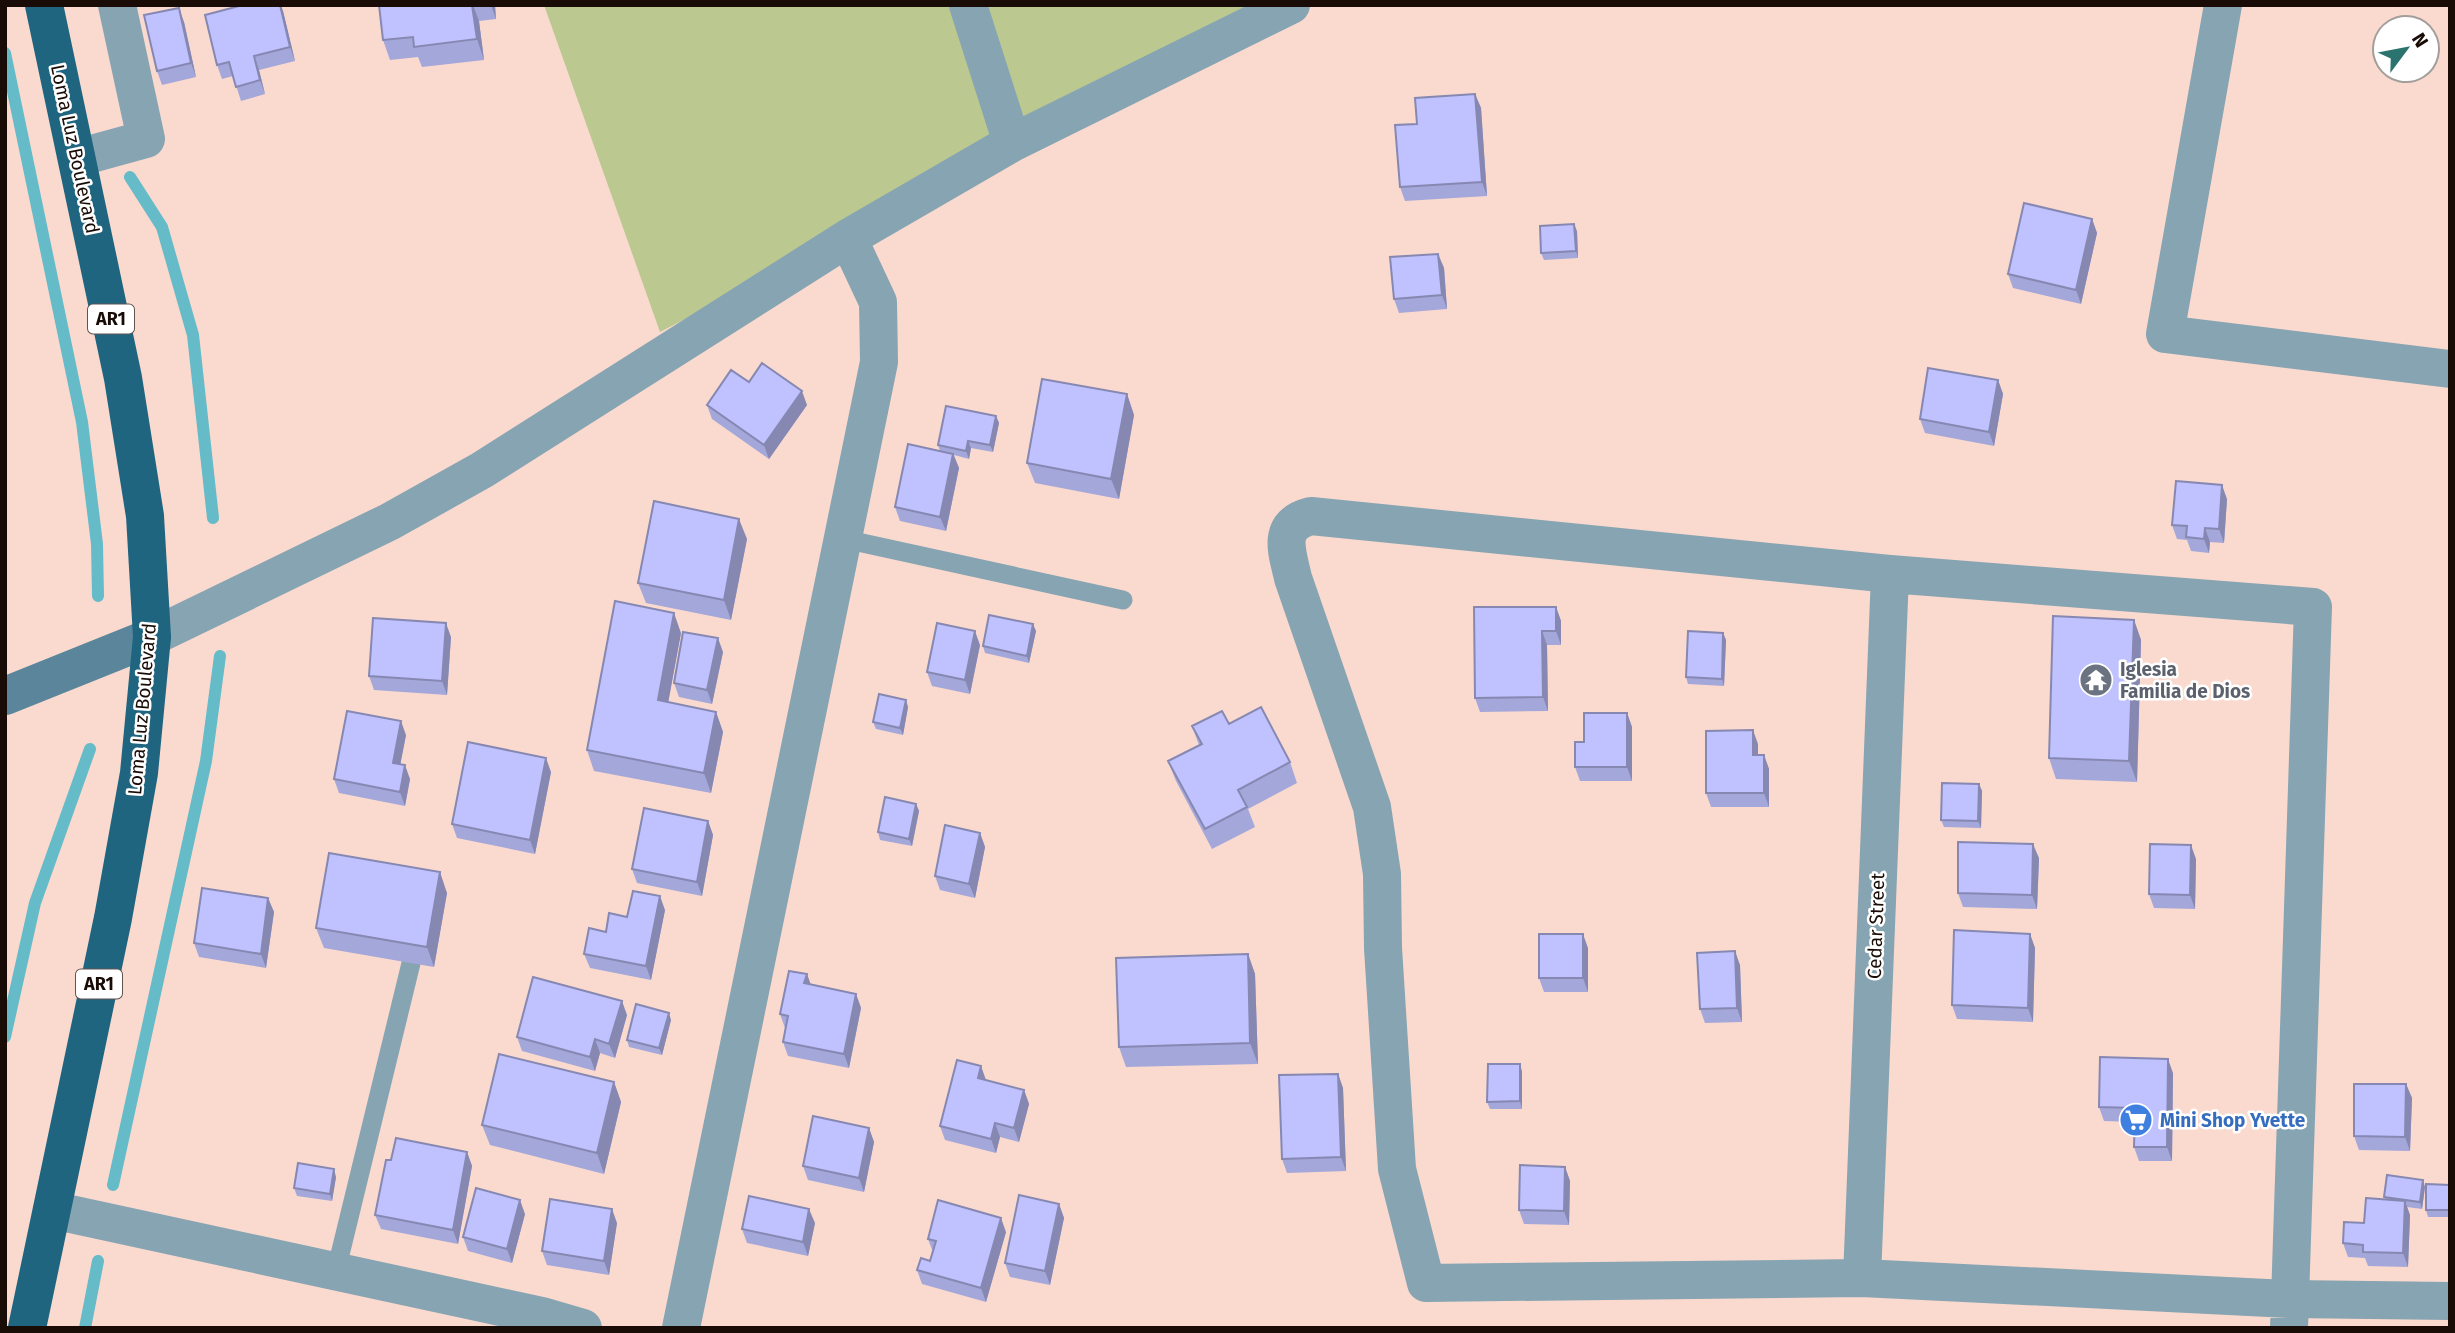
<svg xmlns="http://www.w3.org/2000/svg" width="2455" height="1333" viewBox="0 0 2455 1333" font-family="'Fira Sans',sans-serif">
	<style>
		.green { fill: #bbc991 }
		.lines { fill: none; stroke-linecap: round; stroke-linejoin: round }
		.stream { stroke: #66bbc8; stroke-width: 12 }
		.service { stroke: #87a4b2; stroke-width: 19 }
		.minor { stroke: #87a4b2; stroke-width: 38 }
		.secondary { stroke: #5a859a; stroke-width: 38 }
		.trunk { stroke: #206580; stroke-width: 38 }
		.wall { fill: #a4a7da }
		.shaded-wall { fill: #8688b2 }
		.building { fill: #bfc2fe; stroke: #8688b2; stroke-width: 2 }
		.labels { text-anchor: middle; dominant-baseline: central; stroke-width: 5; stroke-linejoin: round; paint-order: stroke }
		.shield { fill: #fff; stroke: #5e5551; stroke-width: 2 }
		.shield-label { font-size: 18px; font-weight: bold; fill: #190c07 }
		.street-label { font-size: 19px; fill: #190c07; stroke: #fff }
		.worship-label { font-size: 19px; font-weight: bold; fill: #5b616d; stroke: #fff; text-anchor: start }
		.shop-label { font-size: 19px; font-weight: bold; fill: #366cbe; stroke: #fff; text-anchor: start }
	</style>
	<rect width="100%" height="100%" fill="#fadacf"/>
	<path class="green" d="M 544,5 L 1294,5 L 660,332 Z"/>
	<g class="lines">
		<path class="stream" d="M 5,53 L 82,422 L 97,544 L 98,596
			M 130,177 L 162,227 L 193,335 L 213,518
			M 5,1037 L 35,903 L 90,749
			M 113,1185 L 206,761 L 220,656
			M 85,1328 L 98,1261"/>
		<path class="service" d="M 844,539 L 1123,600
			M 336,1271 L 413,955"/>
		<path class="minor" d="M 968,5 L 1012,143
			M 2223,5 L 2165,334 L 2450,369
			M 77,158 L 146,139 L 117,5
			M 152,637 L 389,522 L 482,470 L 848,238 L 1012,143 L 1291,5
			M 52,1210 L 542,1316 L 583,1328
			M 1862,1278 L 1890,574
			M 681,1328 L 879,362 L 878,302 L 848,238
			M 2289,1328 L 2290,1299 L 2313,607 L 1890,574 L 1311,516 C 1276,525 1287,551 1293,578 L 1372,807 L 1382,874 L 1383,948 L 1397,1169 L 1426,1283 L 1862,1278 L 2290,1299 L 2450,1301"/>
		<path class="secondary" d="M 5,696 L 152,637"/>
		<path class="trunk" d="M 27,1328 L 113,918 L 139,773 L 152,637 L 145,516 L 123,378 L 44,5"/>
	</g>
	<path class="wall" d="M 379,5 L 495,5 L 496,19 L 479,21 L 484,60 L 422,67 L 418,57 L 390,60 L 383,40 Z
		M 283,11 L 295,61 L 259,70 L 265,94 L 241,101 L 233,76 L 222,79 L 217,65 Z
		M 184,22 L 196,77 L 162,85 L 157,71 Z
		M 1475,94 L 1481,108 L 1487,196 L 1405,201 L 1400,187 L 1417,124 Z
		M 2092,219 L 2097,233 L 2081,304 L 2013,288 L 2008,274 Z
		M 1577,231 L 1578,258 L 1544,260 L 1541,253 Z
		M 1438,254 L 1444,268 L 1447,309 L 1399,313 L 1394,299 Z
		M 1998,380 L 2003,394 L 1994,446 L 1925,433 L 1920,419 Z
		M 749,382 L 807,405 L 769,459 L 712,419 L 707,405 Z
		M 1127,394 L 1134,415 L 1119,499 L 1035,483 L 1027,463 Z
		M 996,416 L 999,423 L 993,452 L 971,448 L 969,459 L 954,455 L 959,468 L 946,531 L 900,521 L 895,507 L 940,451 L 938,445 Z
		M 2227,499 L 2224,543 L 2210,542 L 2209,553 L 2191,551 L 2187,540 L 2177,539 L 2172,525 Z
		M 747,539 L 731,620 L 646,603 L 638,583 Z
		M 1556,607 L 1561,621 L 1561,645 L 1547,645 L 1548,711 L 1480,712 L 1475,698 Z
		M 2134,620 L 2141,640 L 2137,782 L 2056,779 L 2049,758 Z
		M 1036,631 L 1029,663 L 985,653 L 983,646 Z
		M 681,633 L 668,702 L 716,712 L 723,732 L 711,793 L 594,771 L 587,750 Z
		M 1723,633 L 1726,640 L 1724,686 L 1688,684 L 1686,677 Z
		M 451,637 L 447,695 L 374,690 L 369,676 Z
		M 980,645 L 970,694 L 932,686 L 927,672 Z
		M 723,652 L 712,704 L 679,697 L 674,683 Z
		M 908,707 L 903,735 L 876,729 L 873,722 Z
		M 1627,713 L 1632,727 L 1632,781 L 1580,781 L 1575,767 L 1584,742 Z
		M 1229,724 L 1290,762 L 1297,783 L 1248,809 L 1255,827 L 1212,849 L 1176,781 L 1168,761 L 1199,745 L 1192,726 Z
		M 406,735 L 400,764 L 410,779 L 405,806 L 339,793 L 334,779 Z
		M 1758,744 L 1758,755 L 1764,755 L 1769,769 L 1769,807 L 1711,807 L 1706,793 Z
		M 551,772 L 535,854 L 457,838 L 452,824 Z
		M 1979,784 L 1982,791 L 1981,828 L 1944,827 L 1941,820 Z
		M 916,804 L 919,811 L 912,846 L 880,840 L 878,832 Z
		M 708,821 L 713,835 L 702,896 L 637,883 L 632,869 Z
		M 980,833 L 985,847 L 975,898 L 940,890 L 935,876 Z
		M 2039,858 L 2037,909 L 1963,907 L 1958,893 Z
		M 2196,859 L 2195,909 L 2154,908 L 2149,894 Z
		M 447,893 L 434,967 L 324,948 L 316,928 Z
		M 268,898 L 274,912 L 266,968 L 199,957 L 194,943 Z
		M 665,910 L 651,980 L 590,968 L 584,954 L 606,932 L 627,917 Z
		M 2030,934 L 2035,948 L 2033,1022 L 1957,1019 L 1952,1005 Z
		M 1588,948 L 1588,992 L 1544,992 L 1539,978 Z
		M 1248,954 L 1255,974 L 1258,1064 L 1126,1067 L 1119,1047 Z
		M 1740,965 L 1742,1022 L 1705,1023 L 1700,1009 Z
		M 807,974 L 810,984 L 856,994 L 861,1008 L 849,1068 L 788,1056 L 783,1042 L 785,1028 L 780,1014 Z
		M 627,1015 L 615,1058 L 600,1053 L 595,1071 L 522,1051 L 517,1037 Z
		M 671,1020 L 662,1055 L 629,1047 L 627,1040 Z
		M 1520,1064 L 1522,1072 L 1522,1109 L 1490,1109 L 1487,1102 Z
		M 2173,1073 L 2172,1161 L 2139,1161 L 2134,1147 L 2134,1122 L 2104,1121 L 2099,1107 Z
		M 1338,1074 L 1343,1088 L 1346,1171 L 1287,1173 L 1282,1159 Z
		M 986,1080 L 1024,1090 L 1029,1104 L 1019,1142 L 1000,1137 L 996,1153 L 945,1140 L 940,1126 Z
		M 614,1082 L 621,1102 L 604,1174 L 490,1145 L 482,1125 Z
		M 2406,1084 L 2412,1098 L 2410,1151 L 2359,1150 L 2354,1136 Z
		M 869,1128 L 874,1142 L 864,1192 L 808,1180 L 803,1166 Z
		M 467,1152 L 472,1166 L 458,1244 L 381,1229 L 375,1215 L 391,1160 Z
		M 1565,1167 L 1570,1181 L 1569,1225 L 1524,1224 L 1519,1210 Z
		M 336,1177 L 332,1201 L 297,1196 L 294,1188 Z
		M 2450,1185 L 2450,1217 L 2428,1217 L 2426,1210 Z
		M 2425,1187 L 2422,1209 L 2407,1207 L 2410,1215 L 2408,1267 L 2368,1266 L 2365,1258 L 2348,1257 L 2343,1243 L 2364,1223 L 2385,1199 L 2384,1197 Z
		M 1059,1204 L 1064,1218 L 1050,1285 L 1010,1277 L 1005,1263 Z
		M 525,1214 L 512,1263 L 468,1251 L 463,1237 Z
		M 617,1223 L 609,1275 L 547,1265 L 542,1251 Z
		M 815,1223 L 808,1256 L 747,1243 L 742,1229 Z
		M 1006,1232 L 986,1302 L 922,1284 L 917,1270 L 930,1261 L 933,1252 L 928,1239 Z"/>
	<path class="shaded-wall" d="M 280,5 L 281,5 L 283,11 L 295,61 L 290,47 Z
		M 472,5 L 473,5 L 479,21 L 484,60 L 477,39 Z
		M 491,5 L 495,5 L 496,19 Z
		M 179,8 L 184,22 L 196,77 L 191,63 Z
		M 254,56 L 259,70 L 265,94 L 260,80 Z
		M 1475,94 L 1481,108 L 1487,196 L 1482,182 Z
		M 2092,219 L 2097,233 L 2081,304 L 2076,290 Z
		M 1574,224 L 1577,231 L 1578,258 L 1576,251 Z
		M 1438,254 L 1444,268 L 1447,309 L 1442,295 Z
		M 1998,380 L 2003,394 L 1994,446 L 1989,432 Z
		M 802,391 L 807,405 L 769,459 L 764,445 Z
		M 1127,394 L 1134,415 L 1119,499 L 1111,479 Z
		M 996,416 L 999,423 L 993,452 L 990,445 Z
		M 968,441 L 971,448 L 969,459 L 966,451 Z
		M 953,454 L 959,468 L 946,531 L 940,517 Z
		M 2222,485 L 2227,499 L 2224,543 L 2219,529 Z
		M 739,519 L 747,539 L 731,620 L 724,600 Z
		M 2205,528 L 2210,542 L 2209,553 L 2204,539 Z
		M 1556,607 L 1561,621 L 1561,645 L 1556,631 Z
		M 674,613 L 681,633 L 665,720 L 658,700 Z
		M 2134,620 L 2141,640 L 2137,782 L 2129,761 Z
		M 446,623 L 451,637 L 447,695 L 442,681 Z
		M 1033,624 L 1036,631 L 1029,663 L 1027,656 Z
		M 975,631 L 980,645 L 970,694 L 965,680 Z
		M 1542,631 L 1547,645 L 1548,711 L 1543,697 Z
		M 1723,633 L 1726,640 L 1724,686 L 1722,679 Z
		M 718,638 L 723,652 L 712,704 L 707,690 Z
		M 906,700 L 908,707 L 903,735 L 900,728 Z
		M 716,712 L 723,732 L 711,793 L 704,773 Z
		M 1627,713 L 1632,727 L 1632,781 L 1627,767 Z
		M 401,721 L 406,735 L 398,777 L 393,763 Z
		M 1753,730 L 1758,744 L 1758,769 L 1753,755 Z
		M 1764,755 L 1769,769 L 1769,807 L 1764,793 Z
		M 546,758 L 551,772 L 535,854 L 530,840 Z
		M 405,765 L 410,779 L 405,806 L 400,792 Z
		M 1979,784 L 1982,791 L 1981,828 L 1978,821 Z
		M 916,804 L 919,811 L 912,846 L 909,839 Z
		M 708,821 L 713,835 L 702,896 L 697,882 Z
		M 980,833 L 985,847 L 975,898 L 969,884 Z
		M 2033,844 L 2039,858 L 2037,909 L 2032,895 Z
		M 2191,845 L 2196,859 L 2195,909 L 2190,895 Z
		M 440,872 L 447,893 L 434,967 L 427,947 Z
		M 660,896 L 665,910 L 651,980 L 646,966 Z
		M 268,898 L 274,912 L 266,968 L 261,954 Z
		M 1583,934 L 1588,948 L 1588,992 L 1583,978 Z
		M 2030,934 L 2035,948 L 2033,1022 L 2028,1008 Z
		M 1735,951 L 1740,965 L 1742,1022 L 1737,1008 Z
		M 1248,954 L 1255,974 L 1258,1064 L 1250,1043 Z
		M 807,974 L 812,988 L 804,983 Z
		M 856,994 L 861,1008 L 849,1068 L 844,1054 Z
		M 622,1001 L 627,1015 L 615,1058 L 609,1044 Z
		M 669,1013 L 671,1020 L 662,1055 L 659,1048 Z
		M 595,1039 L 600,1053 L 595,1071 L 590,1057 Z
		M 2168,1059 L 2173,1073 L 2172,1161 L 2167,1147 Z
		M 1520,1064 L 1522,1072 L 1522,1109 L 1520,1101 Z
		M 981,1066 L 986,1080 L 978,1078 Z
		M 1338,1074 L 1343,1088 L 1346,1171 L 1341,1157 Z
		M 614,1082 L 621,1102 L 604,1174 L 597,1153 Z
		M 2406,1084 L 2412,1098 L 2410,1151 L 2405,1137 Z
		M 1024,1090 L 1029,1104 L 1019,1142 L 1014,1128 Z
		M 995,1123 L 1000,1137 L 996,1153 L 991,1139 Z
		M 869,1128 L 874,1142 L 864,1192 L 859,1178 Z
		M 467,1152 L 472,1166 L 458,1244 L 453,1230 Z
		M 1565,1167 L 1570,1181 L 1569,1225 L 1564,1211 Z
		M 334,1169 L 336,1177 L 332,1201 L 330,1194 Z
		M 2423,1180 L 2425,1187 L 2422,1209 L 2420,1202 Z
		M 520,1200 L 525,1214 L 512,1263 L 507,1249 Z
		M 2405,1201 L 2410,1215 L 2408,1267 L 2403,1253 Z
		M 1059,1204 L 1064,1218 L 1050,1285 L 1045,1271 Z
		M 612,1209 L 617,1223 L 609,1275 L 604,1261 Z
		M 809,1209 L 815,1223 L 808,1256 L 803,1242 Z
		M 1001,1218 L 1006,1232 L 986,1302 L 981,1288 Z"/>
	<path class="building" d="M 243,5 L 280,5 L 290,47 L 254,56 L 260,80 L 236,87 L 229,62 L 217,65 L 205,15 Z
		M 379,5 L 472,5 L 477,39 L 414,47 L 413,37 L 383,40 Z
		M 179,8 L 191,63 L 157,71 L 144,15 Z
		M 1475,94 L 1482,182 L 1400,187 L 1395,125 L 1417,124 L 1415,98 Z
		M 2024,203 L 2092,219 L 2076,290 L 2008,274 Z
		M 1574,224 L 1576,251 L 1541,253 L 1540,226 Z
		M 1438,254 L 1442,295 L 1394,299 L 1390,257 Z
		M 762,363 L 802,391 L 764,445 L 707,405 L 731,370 L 749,382 Z
		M 1928,368 L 1998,380 L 1989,432 L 1920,419 Z
		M 1042,379 L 1127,394 L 1111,479 L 1027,463 Z
		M 946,406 L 996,416 L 990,445 L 968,441 L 966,451 L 938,445 Z
		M 908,444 L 953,454 L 940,517 L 895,507 Z
		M 2176,481 L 2222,485 L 2219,529 L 2205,528 L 2204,539 L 2186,537 L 2187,526 L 2172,525 Z
		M 654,501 L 739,519 L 724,600 L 638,583 Z
		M 615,601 L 674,613 L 658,700 L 716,712 L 704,773 L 587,750 Z
		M 1474,607 L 1556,607 L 1556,631 L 1542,631 L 1543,697 L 1475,698 Z
		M 989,615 L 1033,624 L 1027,656 L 983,646 Z
		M 2053,616 L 2134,620 L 2129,761 L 2049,758 Z
		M 373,618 L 446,623 L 442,681 L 369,676 Z
		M 937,623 L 975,631 L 965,680 L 927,672 Z
		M 1688,631 L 1723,633 L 1722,679 L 1686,677 Z
		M 683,632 L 718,638 L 707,690 L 674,683 Z
		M 879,694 L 906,700 L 900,728 L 873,722 Z
		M 1261,707 L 1290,762 L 1238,790 L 1247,807 L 1205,829 L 1168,761 L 1202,744 L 1192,726 L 1222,711 L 1229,724 Z
		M 347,711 L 401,721 L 393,763 L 405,765 L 400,792 L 334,779 Z
		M 1584,713 L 1627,713 L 1627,767 L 1575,767 L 1575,742 L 1584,742 Z
		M 1753,730 L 1753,755 L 1764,755 L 1764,793 L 1706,793 L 1706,731 Z
		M 468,742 L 546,758 L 530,840 L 452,824 Z
		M 1942,783 L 1979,784 L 1978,821 L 1941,820 Z
		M 885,797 L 916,804 L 909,839 L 878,832 Z
		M 644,808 L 708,821 L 697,882 L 632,869 Z
		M 945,825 L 980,833 L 969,884 L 935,876 Z
		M 1958,842 L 2033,844 L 2032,895 L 1958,893 Z
		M 2150,844 L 2191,845 L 2190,895 L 2149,894 Z
		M 329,853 L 440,872 L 427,947 L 316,928 Z
		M 202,888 L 268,898 L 261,954 L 194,943 Z
		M 633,891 L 660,896 L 646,966 L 584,954 L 589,928 L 606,932 L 609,913 L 627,917 Z
		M 1954,930 L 2030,934 L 2028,1008 L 1952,1005 Z
		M 1539,934 L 1583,934 L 1583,978 L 1539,978 Z
		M 1735,951 L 1737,1008 L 1700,1009 L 1697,953 Z
		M 1248,954 L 1250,1043 L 1119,1047 L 1116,958 Z
		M 789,971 L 807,974 L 804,983 L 856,994 L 844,1054 L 783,1042 L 788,1016 L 780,1014 Z
		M 533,977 L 622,1001 L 609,1044 L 595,1039 L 590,1057 L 517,1037 Z
		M 636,1004 L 669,1013 L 659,1048 L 627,1040 Z
		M 499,1054 L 614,1082 L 597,1153 L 482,1125 Z
		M 2100,1057 L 2168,1059 L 2167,1147 L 2134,1147 L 2135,1108 L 2099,1107 Z
		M 957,1060 L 981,1066 L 978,1078 L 1024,1090 L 1014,1128 L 995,1123 L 991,1139 L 940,1126 Z
		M 1488,1064 L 1520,1064 L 1520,1101 L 1487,1102 Z
		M 1338,1074 L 1341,1157 L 1282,1159 L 1279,1075 Z
		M 2354,1084 L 2406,1084 L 2405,1137 L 2354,1136 Z
		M 813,1116 L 869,1128 L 859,1178 L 803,1166 Z
		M 396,1138 L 467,1152 L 453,1230 L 375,1215 L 386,1160 L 391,1160 Z
		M 298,1163 L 334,1169 L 330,1194 L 294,1188 Z
		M 1520,1165 L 1565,1167 L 1564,1211 L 1519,1210 Z
		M 2387,1175 L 2423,1180 L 2420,1202 L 2384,1197 Z
		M 2426,1184 L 2450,1185 L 2450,1210 L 2426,1210 Z
		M 476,1188 L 520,1200 L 507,1249 L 463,1237 Z
		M 1019,1195 L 1059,1204 L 1045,1271 L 1005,1263 Z
		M 749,1196 L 809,1209 L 803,1242 L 742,1229 Z
		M 2366,1198 L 2405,1201 L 2403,1253 L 2363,1252 L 2363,1245 L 2343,1243 L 2344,1222 L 2364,1223 Z
		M 550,1199 L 612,1209 L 604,1261 L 542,1251 Z
		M 938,1200 L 1001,1218 L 981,1288 L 917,1270 L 921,1258 L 930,1261 L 936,1241 L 928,1239 Z"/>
	<defs>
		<symbol id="temple-disc" viewBox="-11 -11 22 22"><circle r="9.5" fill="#6b7280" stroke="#fff"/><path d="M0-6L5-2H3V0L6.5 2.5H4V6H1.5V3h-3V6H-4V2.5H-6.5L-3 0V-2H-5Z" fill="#fff"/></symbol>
		<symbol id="supermarket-disc" viewBox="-11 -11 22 22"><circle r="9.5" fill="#3f7fe0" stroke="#fff"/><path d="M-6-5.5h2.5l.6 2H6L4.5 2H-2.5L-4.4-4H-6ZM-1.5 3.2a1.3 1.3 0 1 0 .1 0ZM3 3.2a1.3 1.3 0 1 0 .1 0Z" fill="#fff"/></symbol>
	</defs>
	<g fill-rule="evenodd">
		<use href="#temple-disc" x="2077" y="661" width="38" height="38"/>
		<use href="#supermarket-disc" x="2117" y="1101" width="38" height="38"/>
	</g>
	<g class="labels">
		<g class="shield">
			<rect x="88" y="304.5" width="46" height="29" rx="5"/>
			<rect x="76" y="969.5" width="46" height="29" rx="5"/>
		</g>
		<g class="shield-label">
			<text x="111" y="319">AR1</text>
			<text x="99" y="984">AR1</text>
		</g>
		<g class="street-label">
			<text transform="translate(75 149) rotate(78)">Loma Luz Boulevard</text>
			<text transform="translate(142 709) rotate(-85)">Loma Luz Boulevard</text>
			<text transform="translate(1876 926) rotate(-88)">Cedar Street</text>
		</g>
		<g class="worship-label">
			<text x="2120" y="669">Iglesia<tspan x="2120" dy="22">Familia de Dios</tspan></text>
		</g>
		<g class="shop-label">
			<text x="2160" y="1120">Mini Shop Yvette</text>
		</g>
	</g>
	<rect width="2455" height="1333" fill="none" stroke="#190c07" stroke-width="14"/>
	<g transform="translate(2406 49) rotate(58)"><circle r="33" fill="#ffffff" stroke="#a39e9c" stroke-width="2"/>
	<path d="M0-5L12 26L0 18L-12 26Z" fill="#2b736e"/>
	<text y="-10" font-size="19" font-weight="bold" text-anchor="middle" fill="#190c07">N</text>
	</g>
</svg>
